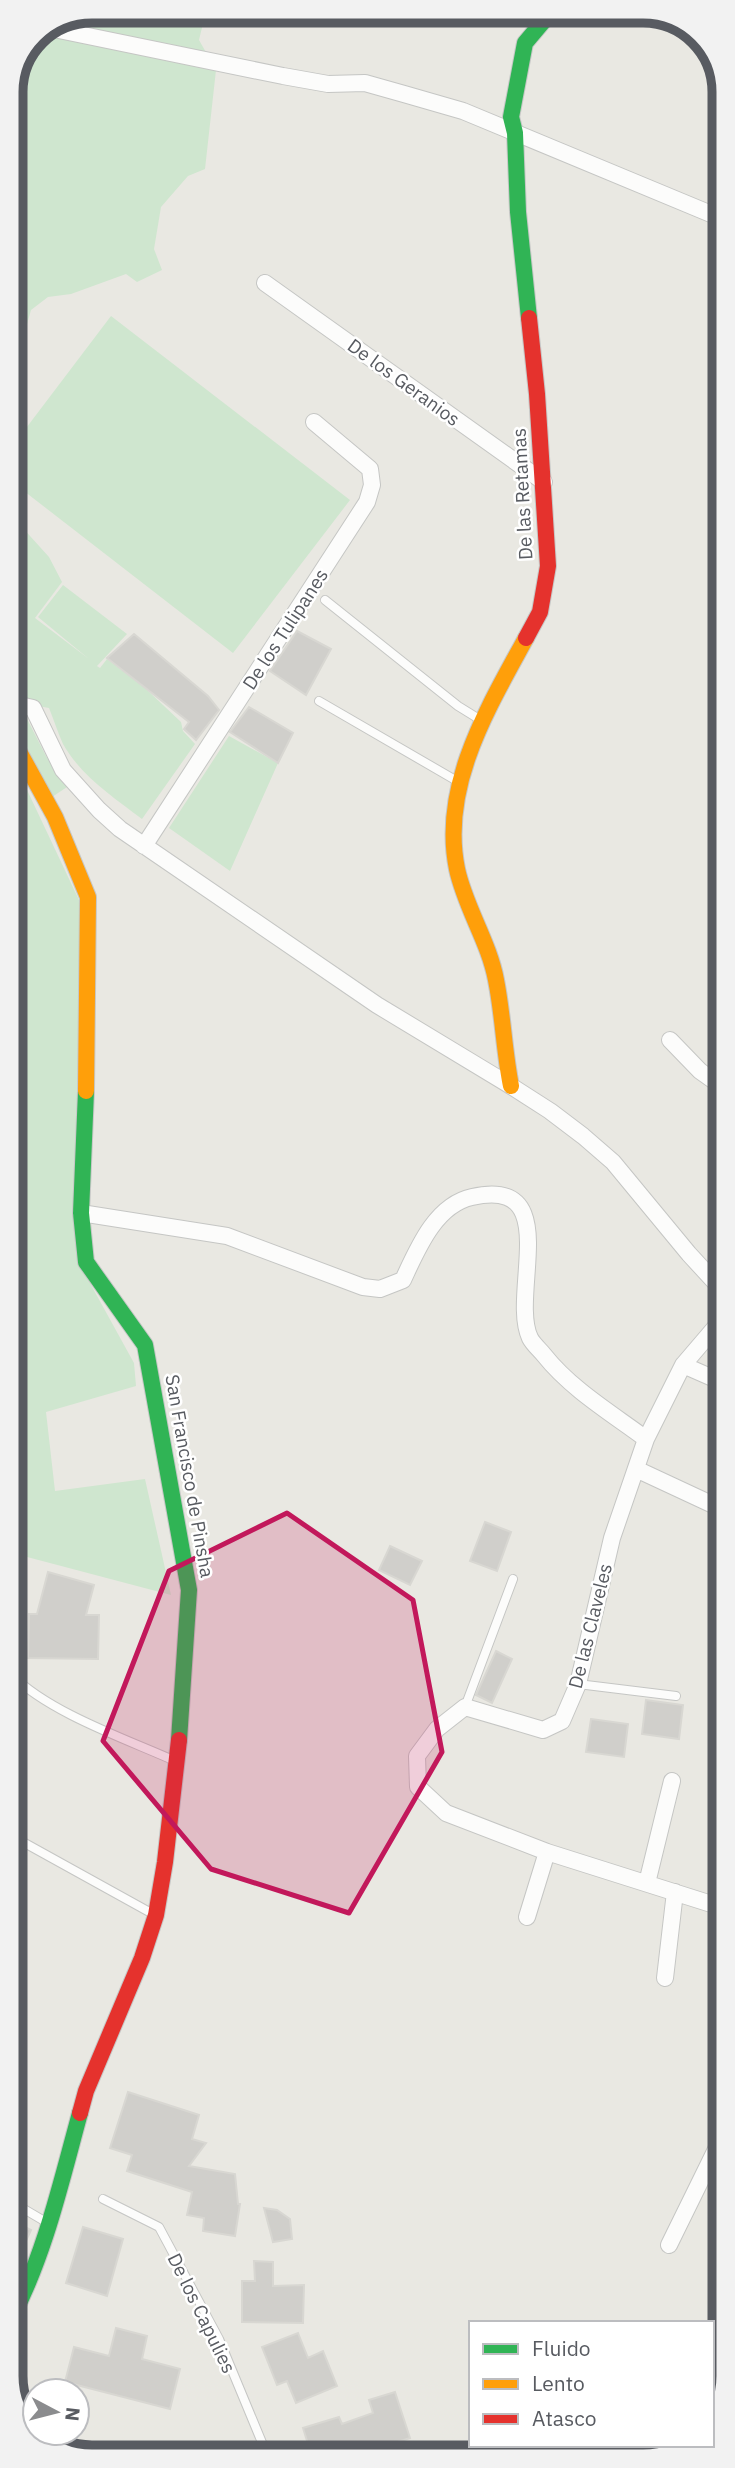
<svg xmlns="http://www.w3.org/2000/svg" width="735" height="2468" viewBox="0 0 735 2468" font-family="'IBM Plex Sans',sans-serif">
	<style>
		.green { fill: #cfe6cf }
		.building { fill: #d0cfcb; stroke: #d8d7d2; stroke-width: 2 }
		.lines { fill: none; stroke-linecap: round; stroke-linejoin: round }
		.lane-casing { stroke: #c5c6c4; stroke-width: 10 }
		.street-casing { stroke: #c5c6c4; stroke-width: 18 }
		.fast-casing { stroke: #c6c7c6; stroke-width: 18 }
		.slow-casing { stroke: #c6c7c6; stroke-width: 18 }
		.jam-casing { stroke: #c6c7c6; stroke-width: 18 }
		.lane { stroke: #fcfcfb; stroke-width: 8 }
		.street { stroke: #fcfcfb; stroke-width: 16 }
		.fast { stroke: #30b455; stroke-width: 16 }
		.slow { stroke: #ff9f0a; stroke-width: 16 }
		.jam { stroke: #e5322d; stroke-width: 16 }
		.marked { fill: #c2185b; fill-opacity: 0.2; stroke: #c2185b; stroke-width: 5; stroke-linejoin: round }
		.labels { text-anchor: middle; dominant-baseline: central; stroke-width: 5; stroke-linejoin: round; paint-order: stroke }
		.street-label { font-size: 19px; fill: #585b61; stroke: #fff }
		.rim { fill: none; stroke: #585b61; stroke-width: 9 }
	</style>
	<rect width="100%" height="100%" fill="#e9e8e2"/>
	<path class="green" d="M 92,11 L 206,11 L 199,40 L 216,70 L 205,169 L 188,176 L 161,207 L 154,249 L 162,270 L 137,282 L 126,274 L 71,294 L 48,297 L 31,310 L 21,345 L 11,367 L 11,87 L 35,34 Z
		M 111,316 L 350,500 L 233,653 L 11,481 L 11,448 Z
		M 21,526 L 49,557 L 62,582 L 35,618 L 89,659 L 38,617 L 63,585 L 127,634 L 97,666 L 100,668 L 107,659 L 145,688 L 181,722 L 183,731 L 195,744 L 142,819 C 113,797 81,776 63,744 C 58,733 54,720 49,708 L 11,701 L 11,528 L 14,534 Z
		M 24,713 L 46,756 L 67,787 L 49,799 C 37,772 24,746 19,716 Z
		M 229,736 L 278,763 L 230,871 L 169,828 Z
		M 11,756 L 79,900 L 80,1265 L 134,1363 L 136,1386 L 46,1412 L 55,1491 L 145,1479 L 171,1595 L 12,1553 Z"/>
	<path class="building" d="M 297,631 L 331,649 L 306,695 L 270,671 Z
		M 134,634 L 208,696 L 219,710 L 196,740 L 184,729 L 189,722 L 107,658 Z
		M 249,707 L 293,733 L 278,763 L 230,732 Z
		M 485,1522 L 511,1532 L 497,1571 L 470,1561 Z
		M 390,1546 L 422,1561 L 410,1585 L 379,1570 Z
		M 48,1572 L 94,1585 L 86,1615 L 99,1615 L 98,1659 L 28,1658 L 29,1614 L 37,1614 Z
		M 496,1651 L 512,1659 L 492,1703 L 476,1695 Z
		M 646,1700 L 683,1705 L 679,1739 L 642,1734 Z
		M 591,1719 L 628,1724 L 624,1757 L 586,1752 Z
		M 128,2092 L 199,2115 L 192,2139 L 206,2143 L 189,2166 L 235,2174 L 238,2204 L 240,2204 L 235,2236 L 203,2231 L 204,2218 L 187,2215 L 192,2192 L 127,2171 L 132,2155 L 110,2148 Z
		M 264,2208 L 277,2210 L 290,2219 L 292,2239 L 273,2242 Z
		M 12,2221 L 31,2230 L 12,2271 Z
		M 83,2227 L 123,2239 L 107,2296 L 66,2283 Z
		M 254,2261 L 273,2262 L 273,2286 L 304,2285 L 303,2323 L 242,2322 L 242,2281 L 255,2281 Z
		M 116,2328 L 147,2336 L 142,2359 L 180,2369 L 170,2409 L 65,2382 L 74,2347 L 109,2356 Z
		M 298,2333 L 308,2358 L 323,2351 L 337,2386 L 296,2403 L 287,2381 L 277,2385 L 262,2347 Z
		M 395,2392 L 410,2438 L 361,2454 L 362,2457 L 312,2457 L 303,2428 L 339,2417 L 342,2424 L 373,2413 L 369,2400 Z"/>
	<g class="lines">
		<defs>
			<path id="lane" d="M 325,600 L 458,706 L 479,719
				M 319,701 L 457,781
				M 12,1675 C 50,1713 126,1739 175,1761
				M 578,1684 L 676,1696
				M 465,1707 L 513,1579
				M 12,1836 L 153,1914
				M 103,2199 L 159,2227 L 219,2339 L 268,2457
				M 12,2202 L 46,2222
				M 415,2456 L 439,2448"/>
			<path id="street" d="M 49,28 L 283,76 L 328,84 L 365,83 L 404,94 L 463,111 L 723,219
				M 265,283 L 544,482
				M 11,708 L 15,704 L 33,708 L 63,770 L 99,810 L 120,829 L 377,1005 L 511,1086 L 550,1111 L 583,1136 L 613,1162 L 689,1254 L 724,1292
				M 144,846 L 367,502 L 372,485 L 370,469 L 314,422
				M 670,1040 L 700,1071 L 724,1088
				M 81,1213 L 227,1236 L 363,1287 L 380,1289 L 403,1280 C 417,1250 435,1205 472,1197 C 565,1176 509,1294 530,1338 C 533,1344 540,1350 544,1355 C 571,1389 611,1413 646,1439
				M 724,1317 L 683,1365 L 646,1439 L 612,1538 L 578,1684 L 562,1721 L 543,1730 L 465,1707 L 437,1729 L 417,1756 L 418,1787 L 446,1813 L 547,1852 L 724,1908
				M 683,1365 L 724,1383
				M 636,1469 L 724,1510
				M 647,1883 L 672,1781
				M 527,1917 L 547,1852
				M 665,1978 L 675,1892
				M 669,2245 L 724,2133"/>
			<path id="fast" d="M 529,318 L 518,212 L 515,133 L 511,117 L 525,43 L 552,11
				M 86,1091 L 81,1213 L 86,1262 L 145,1345 L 189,1590 L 179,1740
				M 12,2317 C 45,2254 61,2182 80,2113"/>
			<path id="slow" d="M 11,737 L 55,817 L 88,897 L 86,1091
				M 511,1086 C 504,1051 503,1015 496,980 C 489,942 465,907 457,869 C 440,786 488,708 526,638"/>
			<path id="jam" d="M 526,638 L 540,612 L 548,566 L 537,394 L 529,318
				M 80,2113 L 86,2091 L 142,1958 L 156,1915 L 165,1862 L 179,1740"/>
		</defs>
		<use href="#lane" class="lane-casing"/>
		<use href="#street" class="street-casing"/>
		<use href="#fast" class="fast-casing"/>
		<use href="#slow" class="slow-casing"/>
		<use href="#jam" class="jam-casing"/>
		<use href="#lane" class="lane"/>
		<use href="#street" class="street"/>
		<use href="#fast" class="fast"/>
		<use href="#slow" class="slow"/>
		<use href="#jam" class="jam"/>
	</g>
	<path class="marked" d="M 287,1513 L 413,1600 L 442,1752 L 349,1913 L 211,1869 L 103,1741 L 169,1571 Z"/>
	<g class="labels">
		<g class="street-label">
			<text transform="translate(404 382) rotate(36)">De los Geranios</text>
			<text transform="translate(522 494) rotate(-93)">De las Retamas</text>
			<text transform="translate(285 629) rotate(-57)">De los Tulipanes</text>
			<text transform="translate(190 1476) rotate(80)">San Francisco de Pinsha</text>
			<text transform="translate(590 1626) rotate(-76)">De las Claveles</text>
			<text transform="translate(202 2313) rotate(64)">De los Capulies</text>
		</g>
	</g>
	<path d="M0 0H735V2468H0ZM92 23H643A69 69 0 0 1 712 92V2376A69 69 0 0 1 643 2445H92A69 69 0 0 1 23 2376V92A69 69 0 0 1 92 23Z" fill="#f2f2f2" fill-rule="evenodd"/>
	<path class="rim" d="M92 23H643A69 69 0 0 1 712 92V2376A69 69 0 0 1 643 2445H92A69 69 0 0 1 23 2376V92A69 69 0 0 1 92 23Z"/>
	<rect x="469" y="2321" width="245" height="126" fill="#ffffff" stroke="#bcbdc0" stroke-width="2"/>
	<rect x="483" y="2344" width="35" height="10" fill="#30b455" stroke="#bcbdc0" stroke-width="2"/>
	<text x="532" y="2356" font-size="21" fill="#585b61">Fluido</text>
	<rect x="483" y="2379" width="35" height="10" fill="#ff9f0a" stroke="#bcbdc0" stroke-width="2"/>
	<text x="532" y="2391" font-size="21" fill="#585b61">Lento</text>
	<rect x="483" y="2414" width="35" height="10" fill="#e5322d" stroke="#bcbdc0" stroke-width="2"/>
	<text x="532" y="2426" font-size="21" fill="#585b61">Atasco</text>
	<g transform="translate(56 2412) rotate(97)"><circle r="33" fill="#ffffff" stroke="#bcbdc0" stroke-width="2"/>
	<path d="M0-5L12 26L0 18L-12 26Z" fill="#8b8c8e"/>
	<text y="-10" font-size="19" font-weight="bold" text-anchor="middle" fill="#585b61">N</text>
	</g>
</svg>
